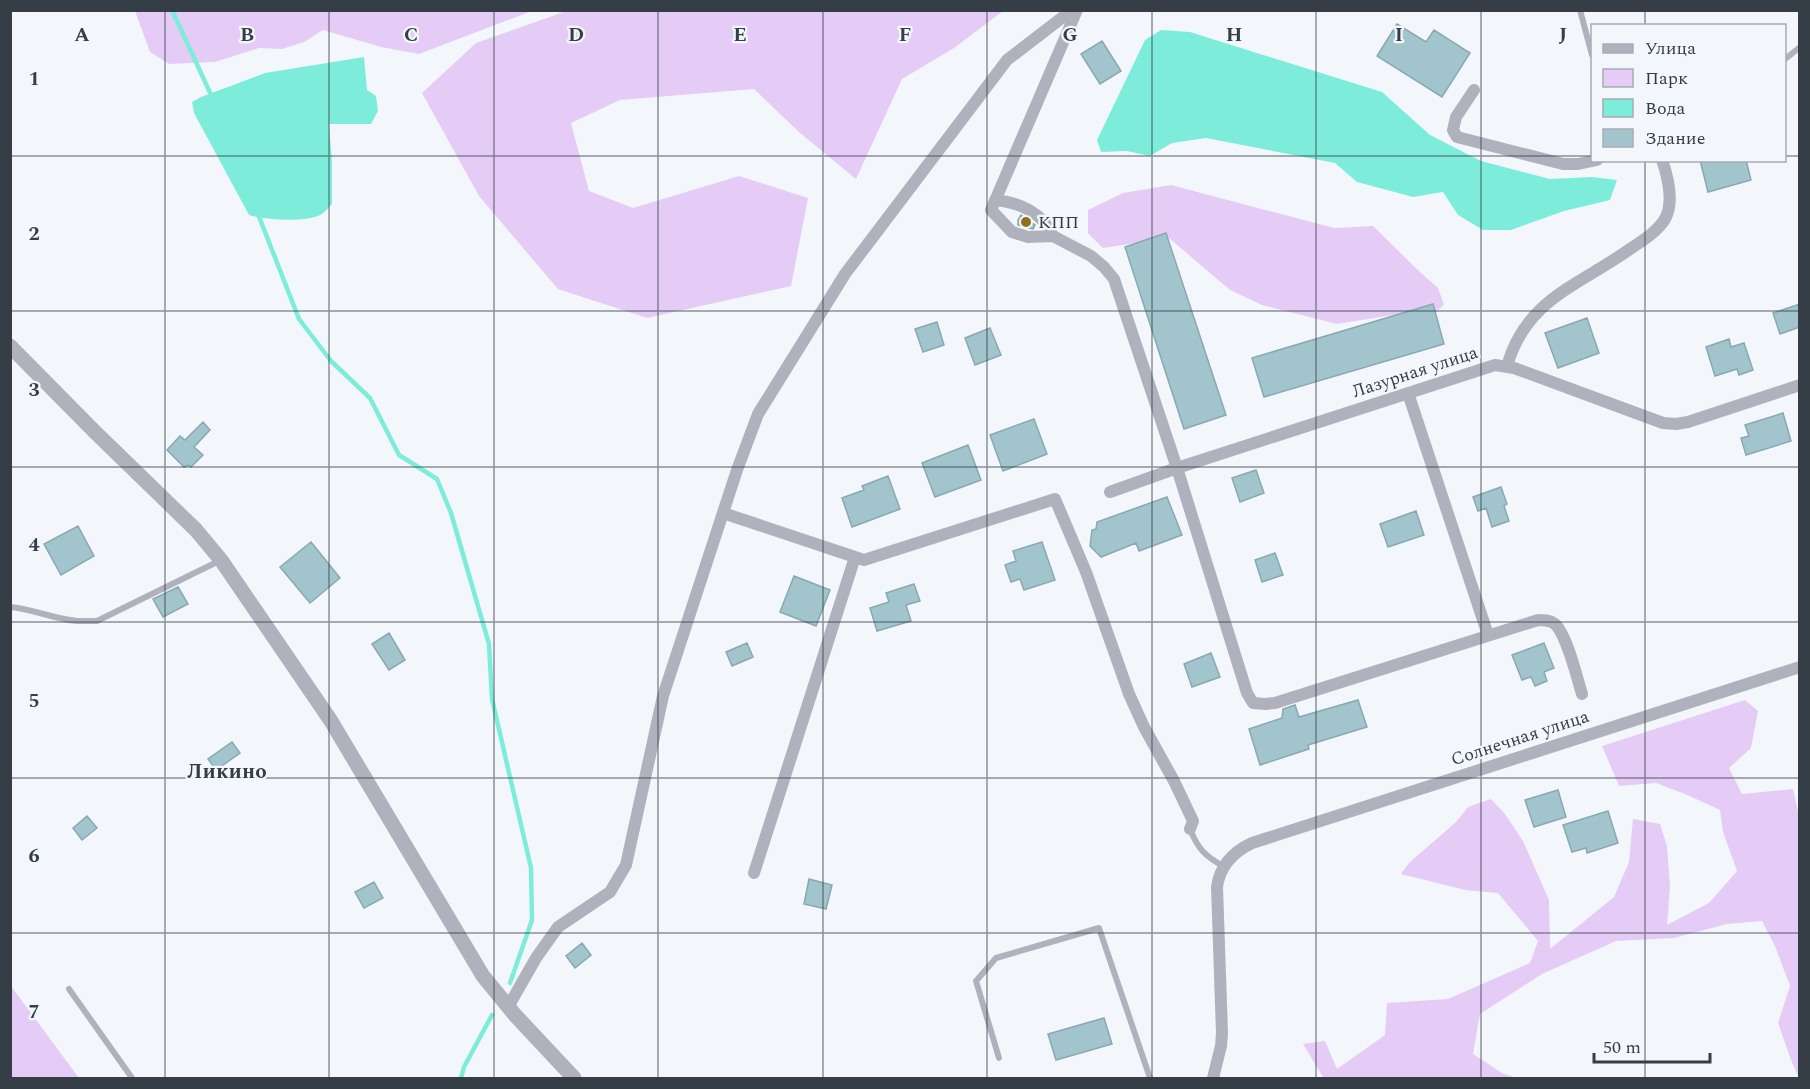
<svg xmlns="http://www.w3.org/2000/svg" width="1810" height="1089" viewBox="0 0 1810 1089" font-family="Spectral,serif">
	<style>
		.green { fill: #e4ccf6 }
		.water { fill: #7decda }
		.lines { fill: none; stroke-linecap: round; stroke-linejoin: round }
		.stream { stroke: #7decda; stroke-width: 4.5 }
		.building { fill: #a2c4cc; stroke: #88a9b1; stroke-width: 1.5 }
		.service { stroke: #afb1bd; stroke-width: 6 }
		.minor { stroke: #afb1bd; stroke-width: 12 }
		.tertiary { stroke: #afb1bd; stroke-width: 15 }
		.grid { fill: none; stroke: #353e46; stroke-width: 1.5; stroke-opacity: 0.55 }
		.poi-dot { fill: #937118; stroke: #f3f7fb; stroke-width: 2 }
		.labels { text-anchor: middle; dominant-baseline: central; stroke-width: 4.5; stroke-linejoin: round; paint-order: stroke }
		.poi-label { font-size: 18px; fill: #353e46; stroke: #f3f7fb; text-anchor: start }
		.street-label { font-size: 18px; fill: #353e46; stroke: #f3f7fb }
		.quarter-label { font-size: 21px; font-weight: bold; fill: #353e46; stroke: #f3f7fb }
		.grid-label { font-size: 20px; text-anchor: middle; font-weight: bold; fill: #353e46; stroke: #f3f7fb; stroke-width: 4.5; stroke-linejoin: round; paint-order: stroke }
	</style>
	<rect width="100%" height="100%" fill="#f3f7fb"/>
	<path class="green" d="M 569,10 L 1003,10 L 1003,11 L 954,48 L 902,79 L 856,179 L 800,133 L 754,89 L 620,100 L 571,123 L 589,191 L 633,208 L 739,176 L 808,198 L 791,286 L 647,318 L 558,289 L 479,196 L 422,93 L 476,43 Z
		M 135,11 L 135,10 L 532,11 L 419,54 L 381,47 L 323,30 L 304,42 L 282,49 L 259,48 L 215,62 L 169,64 L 150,52 Z
		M 1171,185 L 1334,228 L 1373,226 L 1421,273 L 1438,288 L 1444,305 L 1434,313 L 1424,310 L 1337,324 L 1262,305 L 1230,290 L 1169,238 L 1103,248 L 1088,233 L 1088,210 L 1123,193 Z
		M 1745,700 L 1758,711 L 1751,748 L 1729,768 L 1742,794 L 1793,789 L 1799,816 L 1799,1078 L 1791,1060 L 1778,1023 L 1790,986 L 1775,946 L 1762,921 L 1727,924 L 1674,938 L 1616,941 L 1542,974 L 1480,1014 L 1473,1054 L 1502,1073 L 1516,1078 L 1325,1078 L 1323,1077 L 1303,1044 L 1325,1041 L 1337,1069 L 1385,1035 L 1387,1003 L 1448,999 L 1530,963 L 1538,941 L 1498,893 L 1465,890 L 1401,874 L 1409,863 L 1456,822 L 1468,807 L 1491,799 L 1505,814 L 1523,841 L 1549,900 L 1550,949 L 1614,897 L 1629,862 L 1633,819 L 1660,824 L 1667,846 L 1670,887 L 1667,925 L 1709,903 L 1737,871 L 1723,832 L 1720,810 L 1685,794 L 1656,783 L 1619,786 L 1602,746 Z
		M 10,986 L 11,986 L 79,1078 L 11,1078 Z"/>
	<path class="water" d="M 1161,30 L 1190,32 L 1382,92 L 1430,135 L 1481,161 L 1550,179 L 1592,177 L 1617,180 L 1610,200 L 1564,211 L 1511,230 L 1483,230 L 1458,215 L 1443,192 L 1413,197 L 1357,182 L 1335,163 L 1206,138 L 1172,143 L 1150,156 L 1127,151 L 1101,152 L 1097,140 L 1145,40 Z
		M 364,57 L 367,90 L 376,96 L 378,111 L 371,124 L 329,124 L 332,162 L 332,204 C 329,207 325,212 322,214 C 307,223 265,220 249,215 L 194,113 L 192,102 L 201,97 L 265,73 Z"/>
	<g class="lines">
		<path class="stream" d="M 172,10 L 212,97
			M 258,214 L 299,319 L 331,361 L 370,398 L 399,455 L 437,479 L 451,513 L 489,644 L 492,699 L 531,868 L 532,920 L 510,983
			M 461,1078 L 464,1067 L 492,1015"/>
	</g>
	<path class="building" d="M 1397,24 L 1426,42 L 1434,30 L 1470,53 L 1442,97 L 1377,56 Z
		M 1102,41 L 1121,71 L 1100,84 L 1081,54 Z
		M 1700,160 L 1746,160 L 1751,180 L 1708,192 Z
		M 1021,215 L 1035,225 L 1033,229 L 1018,225 L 1018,220 Z
		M 1166,233 L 1226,415 L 1184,429 L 1125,247 Z
		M 1433,304 L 1444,344 L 1264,397 L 1252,358 Z
		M 1800,304 L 1800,327 L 1780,334 L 1773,313 Z
		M 1587,318 L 1599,353 L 1558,368 L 1545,333 Z
		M 937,322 L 944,345 L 923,352 L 915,329 Z
		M 990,328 L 1001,355 L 975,365 L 965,338 Z
		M 1729,339 L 1731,347 L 1744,343 L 1753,370 L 1739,375 L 1737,369 L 1715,376 L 1706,347 Z
		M 1783,413 L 1791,441 L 1746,455 L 1741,438 L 1749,436 L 1745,425 Z
		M 1034,419 L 1047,454 L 1003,471 L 990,435 Z
		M 203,422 L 210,430 L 194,447 L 203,455 L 191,467 L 188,465 L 184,467 L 167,450 L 180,436 L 185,440 Z
		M 968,445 L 981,480 L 935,497 L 922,463 Z
		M 1256,470 L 1264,493 L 1240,502 L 1232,478 Z
		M 888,476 L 900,509 L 852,527 L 842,498 L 864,490 L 862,486 Z
		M 1501,487 L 1507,504 L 1504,506 L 1509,521 L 1492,527 L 1486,508 L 1478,511 L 1473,497 Z
		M 1167,497 L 1182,535 L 1139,551 L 1136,543 L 1101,557 L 1090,546 L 1092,530 L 1096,529 L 1097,522 Z
		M 1416,511 L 1424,535 L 1388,547 L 1380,524 Z
		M 78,526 L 94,556 L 61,575 L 44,544 Z
		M 311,542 L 340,578 L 310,603 L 280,567 Z
		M 1042,542 L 1055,580 L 1024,590 L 1020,579 L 1011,582 L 1005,565 L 1016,561 L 1013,551 Z
		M 1275,553 L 1283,575 L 1262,582 L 1255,560 Z
		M 794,576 L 830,590 L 816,626 L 780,612 Z
		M 914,584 L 920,601 L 906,605 L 911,621 L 877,631 L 870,608 L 889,602 L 886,593 Z
		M 178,587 L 188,604 L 163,617 L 153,599 Z
		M 389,633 L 405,660 L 389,670 L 372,644 Z
		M 747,643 L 753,657 L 732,666 L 726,652 Z
		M 1544,643 L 1554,668 L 1544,672 L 1547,681 L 1535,686 L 1531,677 L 1522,680 L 1512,655 Z
		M 1211,653 L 1220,677 L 1192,687 L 1184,664 Z
		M 1358,700 L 1367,727 L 1308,745 L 1309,749 L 1260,765 L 1249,729 L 1282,718 L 1283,709 L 1295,705 L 1299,717 Z
		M 232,742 L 240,753 L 216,770 L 208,759 Z
		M 1558,790 L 1566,817 L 1534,827 L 1525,800 Z
		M 1608,811 L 1618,843 L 1587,853 L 1586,848 L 1572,852 L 1563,825 Z
		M 87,816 L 97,828 L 82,840 L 73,828 Z
		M 809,879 L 832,885 L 826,909 L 804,904 Z
		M 374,882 L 383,898 L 364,908 L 355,892 Z
		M 582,943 L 591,955 L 575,968 L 566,956 Z
		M 1104,1018 L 1112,1044 L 1056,1060 L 1048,1034 Z"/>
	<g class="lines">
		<path class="service" d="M 1580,10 L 1592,55
			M 1784,60 L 1800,47
			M 10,607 C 33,609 54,619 77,621 C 83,621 90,621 97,621 L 221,560
			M 1190,829 C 1198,849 1205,856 1223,866
			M 69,989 L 132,1078
			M 999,1058 L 976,981 L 996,958 L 1099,928 L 1150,1078"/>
		<path class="minor" d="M 1077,10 L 991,210 L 1012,232 L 1028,237 L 1053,236 L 1091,256 L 1104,267 L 1114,279 L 1177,468 L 1247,693 L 1253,703 L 1266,704 L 1275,703 L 1538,620 C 1544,620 1550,620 1555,624 C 1567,635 1577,678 1582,694
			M 1474,90 L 1456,117 L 1453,130 L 1457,137 L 1563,164 L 1578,164 L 1597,160
			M 995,200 C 1019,202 1043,213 1053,236
			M 1507,366 C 1526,299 1578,286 1630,249 C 1642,241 1657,232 1665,219 C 1674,203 1668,177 1662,160
			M 1408,393 L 1488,635
			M 1110,492 L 1177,468 L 1495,365 L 1514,368 L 1663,423 L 1676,424 L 1688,422 L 1800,385
			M 723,513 L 864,560 L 1055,499 L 1086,572 L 1129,694 L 1144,727 L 1174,781 L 1193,821 L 1190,829
			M 754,873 L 855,557
			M 508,1007 L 536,958 L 558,927 L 610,892 L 626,865 L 663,696 L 737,470 L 758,414 L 845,274 L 1007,60 L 1072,10
			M 1213,1078 L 1221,1046 L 1222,1033 L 1217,887 C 1220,865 1233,852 1252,843 L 1800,667"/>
		<path class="tertiary" d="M 10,346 L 95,432 L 196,530 L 221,560 L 331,721 L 483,976 L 515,1015 L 574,1078"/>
	</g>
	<path class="grid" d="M 165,10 L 165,1078M 329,10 L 329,1078M 494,10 L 494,1078M 658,10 L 658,1078M 823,10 L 823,1078M 987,10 L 987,1078M 1152,10 L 1152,1078M 1316,10 L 1316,1078M 1481,10 L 1481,1078M 1645,10 L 1645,26M 10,156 L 1592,156M 1784,156 L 1800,156M 1645,160 L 1645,1078M 10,311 L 1800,311M 10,467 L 1800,467M 10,622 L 1800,622M 10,778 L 1800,778M 10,933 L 1800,933"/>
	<circle class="poi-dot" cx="1026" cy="222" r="6"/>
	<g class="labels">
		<g class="poi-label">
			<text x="1038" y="222">КПП</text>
		</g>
		<g class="street-label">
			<text transform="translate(1415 372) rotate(-18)">Лазурная улица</text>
			<text transform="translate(1520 738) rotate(-18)">Солнечная улица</text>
		</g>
		<g class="quarter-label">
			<text x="227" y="772">Ликино</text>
		</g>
	</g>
	<g class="grid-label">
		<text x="82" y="41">A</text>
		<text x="247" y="41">B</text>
		<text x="411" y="41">C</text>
		<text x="576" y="41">D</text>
		<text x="740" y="41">E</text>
		<text x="905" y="41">F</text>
		<text x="1070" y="41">G</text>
		<text x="1234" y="41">H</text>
		<text x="1399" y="41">I</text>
		<text x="1563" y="41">J</text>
		<text x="34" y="85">1</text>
		<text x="34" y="240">2</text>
		<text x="34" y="396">3</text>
		<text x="34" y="551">4</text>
		<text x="34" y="707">5</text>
		<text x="34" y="862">6</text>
		<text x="34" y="1018">7</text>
	</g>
	<rect width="1810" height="1089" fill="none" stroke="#353e46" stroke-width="24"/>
	<rect x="1591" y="24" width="195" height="138" fill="#f3f7fb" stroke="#a7adb3" stroke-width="1.5"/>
	<rect x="1603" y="44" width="30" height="9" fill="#afb1bd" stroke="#a7adb3" stroke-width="1.5"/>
	<text x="1645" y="54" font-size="18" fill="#353e46">Улица</text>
	<rect x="1603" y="69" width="30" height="18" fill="#e4ccf6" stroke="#a7adb3" stroke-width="1.5"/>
	<text x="1645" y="84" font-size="18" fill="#353e46">Парк</text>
	<rect x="1603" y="99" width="30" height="18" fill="#7decda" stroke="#a7adb3" stroke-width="1.5"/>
	<text x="1645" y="114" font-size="18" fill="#353e46">Вода</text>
	<rect x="1603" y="129" width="30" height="18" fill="#a2c4cc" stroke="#a7adb3" stroke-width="1.5"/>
	<text x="1645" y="144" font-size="18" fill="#353e46">Здание</text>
	<path d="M1594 1053v9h116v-9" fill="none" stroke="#353e46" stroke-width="3"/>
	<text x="1603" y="1053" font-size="18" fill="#353e46" stroke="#f3f7fb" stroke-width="4.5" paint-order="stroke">50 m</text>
</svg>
